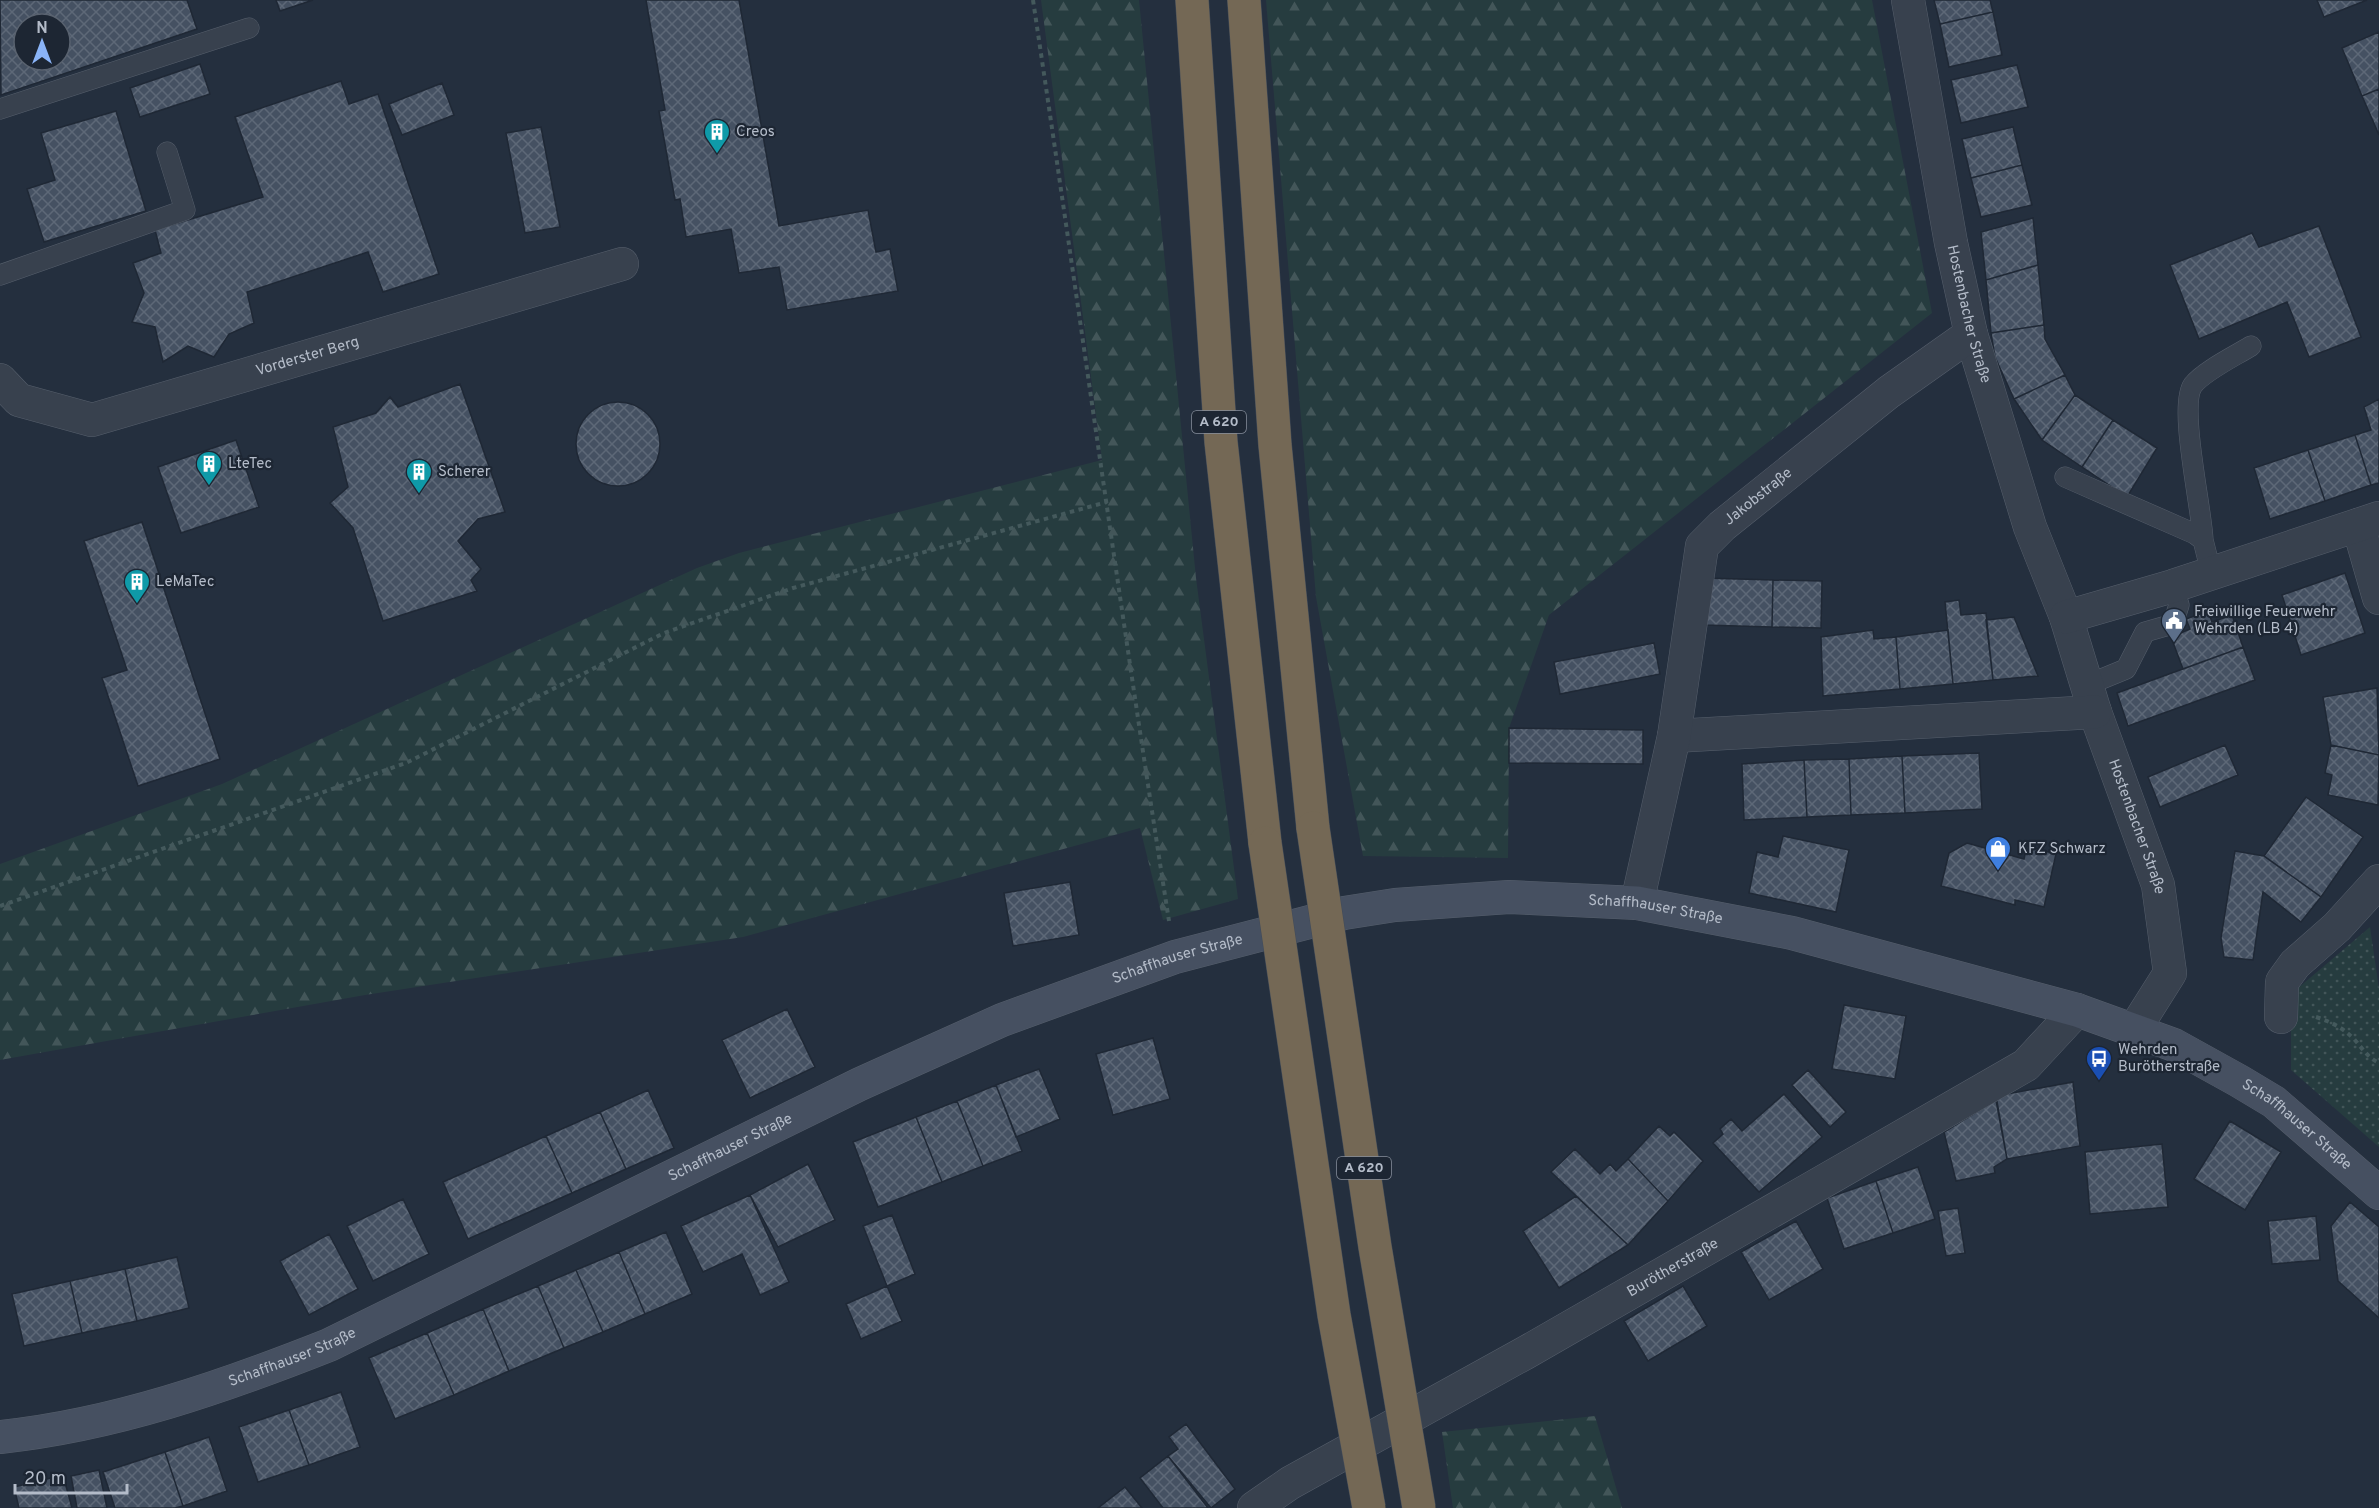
<svg xmlns="http://www.w3.org/2000/svg" width="2379" height="1508" viewBox="0 0 2379 1508" font-family="Overpass,sans-serif">
	<style>
		.forest { fill: url(#forest-firs) }
		.park { fill: url(#park-dots) }
		.building { fill: url(#building-cross-hatch); stroke: #1f2835; stroke-width: 1.5; fill-rule: evenodd }
		.lines { fill: none; stroke-linecap: round; stroke-linejoin: round }
		.lane-casing { stroke: #565f6c; stroke-width: 21 }
		.street-casing { stroke: #565f6c; stroke-width: 34 }
		.secondary-casing { stroke: #565f6c; stroke-width: 34 }
		.highway-casing { stroke: #434c59; stroke-width: 34 }
		.path { stroke: #44595c; stroke-width: 4; stroke-dasharray: 4.5 4.5; stroke-linecap: butt }
		.lane { stroke: #38414e; stroke-width: 20 }
		.street { stroke: #38414e; stroke-width: 33 }
		.secondary { stroke: #465061; stroke-width: 33 }
		.highway { stroke: #746855; stroke-width: 33 }
		.highway-bridge-casing { stroke: #434c59; stroke-width: 34; stroke-linecap: butt }
		.highway-bridge { stroke: #746855; stroke-width: 33 }
		.labels { text-anchor: middle; dominant-baseline: central; stroke-width: 4.5; stroke-linejoin: round; paint-order: stroke }
		.shield { fill: #1d2633; stroke: #878f9c; stroke-width: 1.5 }
		.shield-label { font-size: 14px; font-weight: bold; fill: #b4bcc9 }
		.poi-label { font-size: 15px; fill: #b4bcc9; stroke: #1d2633; text-anchor: start }
		.street-label { font-size: 15px; fill: #b4bcc9; stroke: #1d2633 }
	</style>
	<defs>
		<pattern id="forest-firs" width="22" height="20" patternUnits="userSpaceOnUse" patternTransform="scale(1.5)"><rect width="22" height="20" fill="#263c3f"/><path d="M5 1l3.5 6h-7zM16 11l3.5 6h-7z" fill="#435659"/></pattern>
		<pattern id="park-dots" width="8" height="8" patternUnits="userSpaceOnUse" patternTransform="scale(1.5)"><rect width="8" height="8" fill="#263c3f"/><path d="M2 2h.1M6 6h.1" fill="none" stroke="#435659" stroke-width="1.8" stroke-linecap="round"/></pattern>
		<pattern id="building-cross-hatch" width="8" height="8" patternUnits="userSpaceOnUse" patternTransform="scale(1.5)"><rect width="8" height="8" fill="#455162"/><path d="M0 0l8 8M0 8l8-8" fill="none" stroke="#5d6877"/></pattern>
	</defs>
	<rect width="100%" height="100%" fill="#242f3e"/>
	<path class="forest" d="M 1041,0 L 1139,0 L 1196,578 L 1238,899 L 1163,920 L 1140,828 L 743,937 L 365,995 L 0,1060 L 0,864 L 222,784 L 697,568 L 739,553 L 1102,460 Z
		M 1266,0 L 1872,0 L 1932,313 L 1549,615 L 1509,728 L 1508,858 L 1363,856 L 1316,597 Z
		M 1595,1416 L 1622,1508 L 1453,1508 L 1442,1432 Z"/>
	<path class="park" d="M 2370,927 L 2379,989 L 2379,1147 L 2291,1070 L 2291,994 Z"/>
	<path class="building" d="M 0,0 L 187,0 L 197,29 L 1,95 ZM 24,24 L 60,24 L 60,60 L 24,60 Z
		M 276,0 L 313,0 L 280,11 Z
		M 646,0 L 739,0 L 779,226 L 868,210 L 876,252 L 890,249 L 898,291 L 787,310 L 779,267 L 739,273 L 731,229 L 686,237 L 680,199 L 675,200 L 659,111 L 665,110 Z
		M 1934,0 L 1990,0 L 1993,12 L 1940,24 Z
		M 2317,0 L 2367,0 L 2324,17 Z
		M 1993,12 L 2002,55 L 1949,67 L 1940,24 Z
		M 2379,32 L 2379,89 L 2362,96 L 2342,48 Z
		M 200,64 L 210,94 L 140,117 L 130,88 Z
		M 2017,65 L 2028,107 L 1961,123 L 1951,80 Z
		M 341,81 L 349,104 L 378,94 L 439,274 L 383,292 L 368,252 L 247,292 L 254,323 L 229,334 L 214,357 L 188,346 L 163,362 L 155,327 L 132,322 L 144,293 L 133,263 L 161,253 L 155,230 L 263,197 L 235,117 Z
		M 442,83 L 454,115 L 402,135 L 389,104 Z
		M 2379,89 L 2379,135 L 2362,96 Z
		M 116,111 L 146,211 L 44,242 L 27,189 L 55,180 L 41,133 Z
		M 541,127 L 560,227 L 525,233 L 506,133 Z
		M 2013,127 L 2022,165 L 1971,178 L 1962,139 Z
		M 2022,165 L 2032,205 L 1981,217 L 1971,178 Z
		M 2033,218 L 2038,265 L 1986,280 L 1981,232 Z
		M 2319,226 L 2361,337 L 2309,357 L 2287,302 L 2199,339 L 2170,265 L 2252,233 L 2259,247 Z
		M 2038,265 L 2044,325 L 1991,333 L 1986,280 Z
		M 2044,325 L 2045,339 L 2065,375 L 2014,399 L 1995,357 L 1991,333 Z
		M 2065,375 L 2075,395 L 2042,440 L 2014,399 Z
		M 460,384 L 505,512 L 478,519 L 458,541 L 481,569 L 471,580 L 477,591 L 383,621 L 353,528 L 330,503 L 348,487 L 333,427 L 376,413 L 390,397 L 398,407 Z
		M 2075,395 L 2113,420 L 2082,467 L 2042,440 Z
		M 2379,399 L 2379,483 L 2371,485 L 2355,435 L 2371,430 L 2364,407 Z
		M576 444a42 42 0 1 1 84 0a42 42 0 1 1-84 0Z
		M 2113,420 L 2157,448 L 2127,497 L 2082,467 Z
		M 2355,435 L 2371,485 L 2325,501 L 2308,450 Z
		M 236,440 L 259,507 L 181,533 L 158,467 Z
		M 2308,450 L 2325,501 L 2270,519 L 2254,468 Z
		M 142,522 L 220,759 L 138,786 L 102,678 L 127,670 L 84,541 Z
		M 2345,573 L 2365,633 L 2301,655 L 2282,595 Z
		M 1704,578 L 1773,580 L 1772,627 L 1704,625 Z
		M 1773,580 L 1822,581 L 1821,628 L 1772,627 Z
		M 1959,600 L 1961,615 L 1986,613 L 1993,680 L 1953,684 L 1945,602 Z
		M 2208,611 L 2212,622 L 2232,615 L 2243,647 L 2183,669 L 2171,637 L 2190,629 L 2186,619 Z
		M 2014,617 L 2038,676 L 1993,680 L 1986,620 Z
		M 1873,630 L 1874,639 L 1896,637 L 1900,689 L 1823,696 L 1821,637 Z
		M 1948,630 L 1953,684 L 1900,689 L 1896,637 Z
		M 1654,643 L 1660,674 L 1560,694 L 1554,662 Z
		M 2243,647 L 2255,680 L 2128,726 L 2117,693 Z
		M 2377,688 L 2379,755 L 2331,745 L 2323,697 Z
		M 1509,728 L 1643,730 L 1643,764 L 1509,763 Z
		M 2225,745 L 2238,775 L 2160,807 L 2148,777 Z
		M 2331,745 L 2379,755 L 2378,805 L 2328,795 L 2332,775 L 2325,773 Z
		M 1979,753 L 1982,809 L 1905,813 L 1902,756 Z
		M 1902,756 L 1905,813 L 1851,815 L 1849,759 Z
		M 1849,759 L 1851,815 L 1807,817 L 1804,760 Z
		M 1804,760 L 1807,817 L 1744,820 L 1742,764 Z
		M 2306,797 L 2363,837 L 2321,897 L 2264,856 Z
		M 1783,836 L 1849,850 L 1836,912 L 1749,893 L 1757,852 L 1778,857 Z
		M 1967,843 L 2024,859 L 2027,846 L 2056,854 L 2044,907 L 2015,900 L 2015,905 L 1941,886 L 1949,853 Z
		M 2235,851 L 2264,856 L 2321,897 L 2301,922 L 2263,892 L 2253,960 L 2224,957 L 2221,938 Z
		M 1070,882 L 1079,935 L 1013,946 L 1004,893 Z
		M 1844,1005 L 1906,1016 L 1895,1079 L 1832,1069 Z
		M 787,1009 L 815,1067 L 750,1098 L 722,1040 Z
		M 1153,1038 L 1170,1099 L 1113,1115 L 1096,1054 Z
		M 1039,1069 L 1060,1119 L 1016,1137 L 996,1085 Z
		M 1808,1070 L 1846,1112 L 1830,1127 L 1792,1085 Z
		M 2073,1082 L 2080,1146 L 2007,1159 L 1996,1096 Z
		M 996,1085 L 1022,1151 L 983,1166 L 957,1101 Z
		M 648,1090 L 674,1148 L 626,1169 L 600,1112 Z
		M 1784,1094 L 1822,1137 L 1759,1192 L 1713,1143 L 1723,1134 L 1720,1129 L 1731,1119 L 1742,1131 Z
		M 1996,1100 L 2007,1159 L 1994,1167 L 1995,1173 L 1956,1181 L 1944,1132 Z
		M 957,1101 L 983,1166 L 942,1182 L 916,1117 Z
		M 600,1112 L 626,1169 L 572,1193 L 546,1136 Z
		M 916,1117 L 942,1182 L 878,1207 L 853,1142 Z
		M 2230,1121 L 2281,1152 L 2245,1210 L 2194,1179 Z
		M 1659,1126 L 1670,1136 L 1674,1132 L 1703,1161 L 1668,1201 L 1628,1159 Z
		M 546,1136 L 572,1193 L 468,1239 L 443,1182 Z
		M 2162,1144 L 2168,1207 L 2090,1214 L 2085,1152 Z
		M 1575,1149 L 1600,1174 L 1610,1164 L 1616,1171 L 1628,1159 L 1668,1201 L 1628,1245 L 1551,1172 Z
		M 808,1164 L 835,1220 L 778,1247 L 750,1195 Z
		M 1918,1167 L 1935,1219 L 1893,1233 L 1876,1181 Z
		M 1876,1181 L 1893,1233 L 1844,1249 L 1827,1198 Z
		M 750,1195 L 789,1282 L 760,1295 L 742,1254 L 703,1272 L 681,1226 Z
		M 1576,1196 L 1628,1245 L 1559,1288 L 1523,1231 Z
		M 403,1199 L 429,1254 L 373,1281 L 347,1226 Z
		M 2350,1202 L 2379,1227 L 2379,1318 L 2338,1281 L 2331,1226 Z
		M 1958,1208 L 1965,1253 L 1946,1256 L 1938,1211 Z
		M 892,1215 L 915,1274 L 887,1286 L 863,1226 Z
		M 2316,1216 L 2320,1260 L 2272,1264 L 2268,1221 Z
		M 1796,1221 L 1823,1269 L 1769,1300 L 1741,1252 Z
		M 666,1232 L 692,1294 L 645,1314 L 619,1252 Z
		M 329,1234 L 358,1289 L 309,1315 L 280,1261 Z
		M 619,1252 L 645,1314 L 603,1332 L 576,1270 Z
		M 177,1257 L 189,1308 L 137,1321 L 125,1269 Z
		M 125,1269 L 137,1321 L 82,1333 L 70,1281 Z
		M 576,1270 L 603,1332 L 564,1348 L 538,1286 Z
		M 70,1281 L 82,1333 L 24,1346 L 12,1294 Z
		M 538,1286 L 564,1348 L 509,1371 L 483,1309 Z
		M 887,1286 L 902,1321 L 861,1339 L 846,1304 Z
		M 1683,1286 L 1707,1326 L 1648,1361 L 1624,1321 Z
		M 483,1309 L 509,1371 L 454,1395 L 427,1333 Z
		M 427,1333 L 454,1395 L 395,1419 L 369,1358 Z
		M 341,1392 L 360,1447 L 309,1465 L 289,1410 Z
		M 289,1410 L 309,1465 L 258,1482 L 239,1427 Z
		M 1186,1424 L 1235,1489 L 1211,1508 L 1168,1456 L 1178,1449 L 1169,1437 Z
		M 209,1437 L 227,1491 L 183,1506 L 165,1452 Z
		M 165,1452 L 183,1506 L 175,1508 L 115,1508 L 103,1472 Z
		M 1168,1456 L 1208,1508 L 1163,1508 L 1140,1478 Z
		M 99,1470 L 107,1508 L 77,1508 L 71,1476 Z
		M 63,1475 L 72,1508 L 19,1508 L 14,1487 Z
		M 1125,1487 L 1142,1508 L 1098,1508 Z"/>
	<g class="lines">
		<defs>
			<path id="lane" d="M 0,109 L 249,28
				M 0,275 L 185,210 L 167,152
				M 2065,477 L 2195,534 L 2203,540 L 2211,572
				M 2203,540 C 2202,509 2178,406 2193,385 C 2204,371 2235,356 2251,346
				M 2087,685 L 2126,669 L 2145,632 L 2173,624 L 2179,605 L 2173,586"/>
			<g id="street">
				<path id="s1" d="M 1908,0 L 1951,243 L 1971,334 L 2030,527 L 2066,617 L 2095,712 L 2158,885 L 2170,973 L 2134,1030"/>
				<path id="s2" d="M 0,380 L 19,400 L 92,420 L 622,264"/>
				<path d="M 2358,525 L 2379,598"/>
				<path d="M 2066,617 L 2173,586 L 2379,518"/>
				<path d="M 1674,736 L 2095,712"/>
				<path id="s3" d="M 1637,903 L 1674,736 L 1702,546 L 1722,526 L 1889,392 L 1971,334"/>
				<path d="M 2281,1017 L 2282,982 L 2295,964 L 2337,927 L 2379,881"/>
				<path id="s4" d="M 1254,1508 L 1290,1483 L 1525,1353 L 2026,1065 L 2077,1010"/>
			</g>
			<g id="secondary">
				<path id="s5" d="M 0,1437 C 114,1425 223,1387 329,1345 L 860,1084 L 1002,1020 L 1175,957 L 1344,913 L 1395,905 L 1509,897 L 1637,903 L 1792,933 L 2077,1010 L 2174,1045 L 2239,1081 L 2274,1102 L 2379,1193"/>
			</g>
			<path id="highway" d="M 1192,0 L 1221,442 L 1265,843
				M 1244,0 L 1275,445 L 1313,828"/>
		</defs>
		<use href="#lane" class="lane-casing"/>
		<use href="#street" class="street-casing"/>
		<use href="#secondary" class="secondary-casing"/>
		<use href="#highway" class="highway-casing"/>
		<path class="path" d="M 1033,0 C 1079,307 1121,615 1169,921
			M 0,906 L 406,763 L 664,633 L 793,588 L 1107,502
			M 2316,1017 C 2331,1022 2342,1027 2354,1039 C 2363,1049 2367,1057 2379,1063"/>
		<use href="#lane" class="lane"/>
		<use href="#street" class="street"/>
		<use href="#secondary" class="secondary"/>
		<use href="#highway" class="highway"/>
		<defs>
			<path id="highway-bridge" d="M 1313,828 L 1375,1247 L 1419,1508
				M 1265,843 L 1334,1315 L 1369,1508"/>
		</defs>
		<use href="#highway-bridge" class="highway-bridge-casing"/>
		<use href="#highway-bridge" class="highway-bridge"/>
	</g>
	<defs>
		<symbol id="building-pin" viewBox="-11 -11 22 30"><path d="M0 17L-7.5 6A9.5 9.5 0 1 1 7.5 6Z" fill="#0f9aa8" stroke="#1d2633"/><path d="M-4-6H4V6H1V3H-1V6H-4ZM-2.5-4.3h1.7v1.8h-1.7ZM.8-4.3h1.7v1.8H.8ZM-2.5-1h1.7V.8h-1.7ZM.8-1h1.7V.8H.8Z" fill="#fff"/></symbol>
		<symbol id="civic-pin" viewBox="-11 -11 22 30"><path d="M0 17L-7.5 6A9.5 9.5 0 1 1 7.5 6Z" fill="#5c6f8a" stroke="#1d2633"/><path d="M-.6-6.5H3V-4.5H.6V-3L4-1V1h2V6H-6V1h2V-1L-.6-3ZM-1.2 2.5V6h2.4V2.5Z" fill="#fff"/></symbol>
		<symbol id="shop-pin" viewBox="-11 -11 22 30"><path d="M0 17L-7.5 6A9.5 9.5 0 1 1 7.5 6Z" fill="#3f7fe0" stroke="#1d2633"/><path d="M-5-2.5h2.3a2.7 3.5 0 0 1 5.4 0H5L5.5 6h-11ZM-1.5-2.5h3a1.5 2.3 0 0 0-3 0Z" fill="#fff"/></symbol>
		<symbol id="bus-pin" viewBox="-11 -11 22 30"><path d="M0 17L-7.5 6A9.5 9.5 0 1 1 7.5 6Z" fill="#1a4fb4" stroke="#1d2633"/><path d="M-5-6H5V4H4V6H2V4H-2V6H-4V4H-5ZM-3.5-4V0h7V-4ZM-3.5 1.2v1.5H-2V1.2ZM2 1.2v1.5H3.5V1.2Z" fill="#fff"/></symbol>
	</defs>
	<g fill-rule="evenodd">
		<use href="#building-pin" x="702" y="117" width="30" height="40"/>
		<use href="#building-pin" x="194" y="449" width="30" height="40"/>
		<use href="#building-pin" x="404" y="457" width="30" height="40"/>
		<use href="#building-pin" x="122" y="567" width="30" height="40"/>
		<use href="#civic-pin" x="2159" y="606" width="30" height="40"/>
		<use href="#shop-pin" x="1983" y="834" width="30" height="40"/>
		<use href="#bus-pin" x="2084" y="1044" width="30" height="40"/>
	</g>
	<g class="labels">
		<g class="shield">
			<rect x="1192" y="411" width="54" height="22" rx="4.5"/>
			<rect x="1337" y="1157" width="54" height="22" rx="4.5"/>
		</g>
		<g class="shield-label">
			<text x="1219" y="422">A 620</text>
			<text x="1364" y="1168">A 620</text>
		</g>
		<g class="poi-label">
			<text x="736" y="132">Creos</text>
			<text x="228" y="464">LteTec</text>
			<text x="438" y="472">Scherer</text>
			<text x="156" y="582">LeMaTec</text>
			<text x="2194" y="612">Freiwillige Feuerwehr<tspan x="2194" dy="17">Wehrden (LB 4)</tspan></text>
			<text x="2018" y="849">KFZ Schwarz</text>
			<text x="2118" y="1050">Wehrden<tspan x="2118" dy="17">Burötherstraße</tspan></text>
		</g>
		<g class="street-label">
			<text stroke="none"><textPath href="#s1" startOffset="320">Hostenbacher Straße</textPath></text>
			<text stroke="none"><textPath href="#s2" startOffset="328">Vorderster Berg</textPath></text>
			<text stroke="none"><textPath href="#s3" startOffset="438">Jakobstraße</textPath></text>
			<text stroke="none"><textPath href="#s1" startOffset="860">Hostenbacher Straße</textPath></text>
			<text stroke="none"><textPath href="#s5" startOffset="1762">Schaffhauser Straße</textPath></text>
			<text stroke="none"><textPath href="#s5" startOffset="1276">Schaffhauser Straße</textPath></text>
			<text stroke="none"><textPath href="#s5" startOffset="2446">Schaffhauser Straße</textPath></text>
			<text stroke="none"><textPath href="#s5" startOffset="790">Schaffhauser Straße</textPath></text>
			<text stroke="none"><textPath href="#s4" startOffset="483">Burötherstraße</textPath></text>
			<text stroke="none"><textPath href="#s5" startOffset="304">Schaffhauser Straße</textPath></text>
		</g>
	</g>
	<g transform="translate(42 42)"><circle r="28" fill="#1d2633" stroke="#59626f" stroke-width="1.5"/>
	<path d="M0-4.5L10 22L0 15L-10 22Z" fill="#8ab4f8"/>
	<text y="-9" font-size="16" font-weight="bold" text-anchor="middle" fill="#b4bcc9">N</text>
	</g>
	<path d="M15 1484v9h112v-9" fill="none" stroke="#b4bcc9" stroke-width="3"/>
	<text x="24" y="1484" font-size="18" fill="#b4bcc9" stroke="#1d2633" stroke-width="4.5" paint-order="stroke">20 m</text>
</svg>
